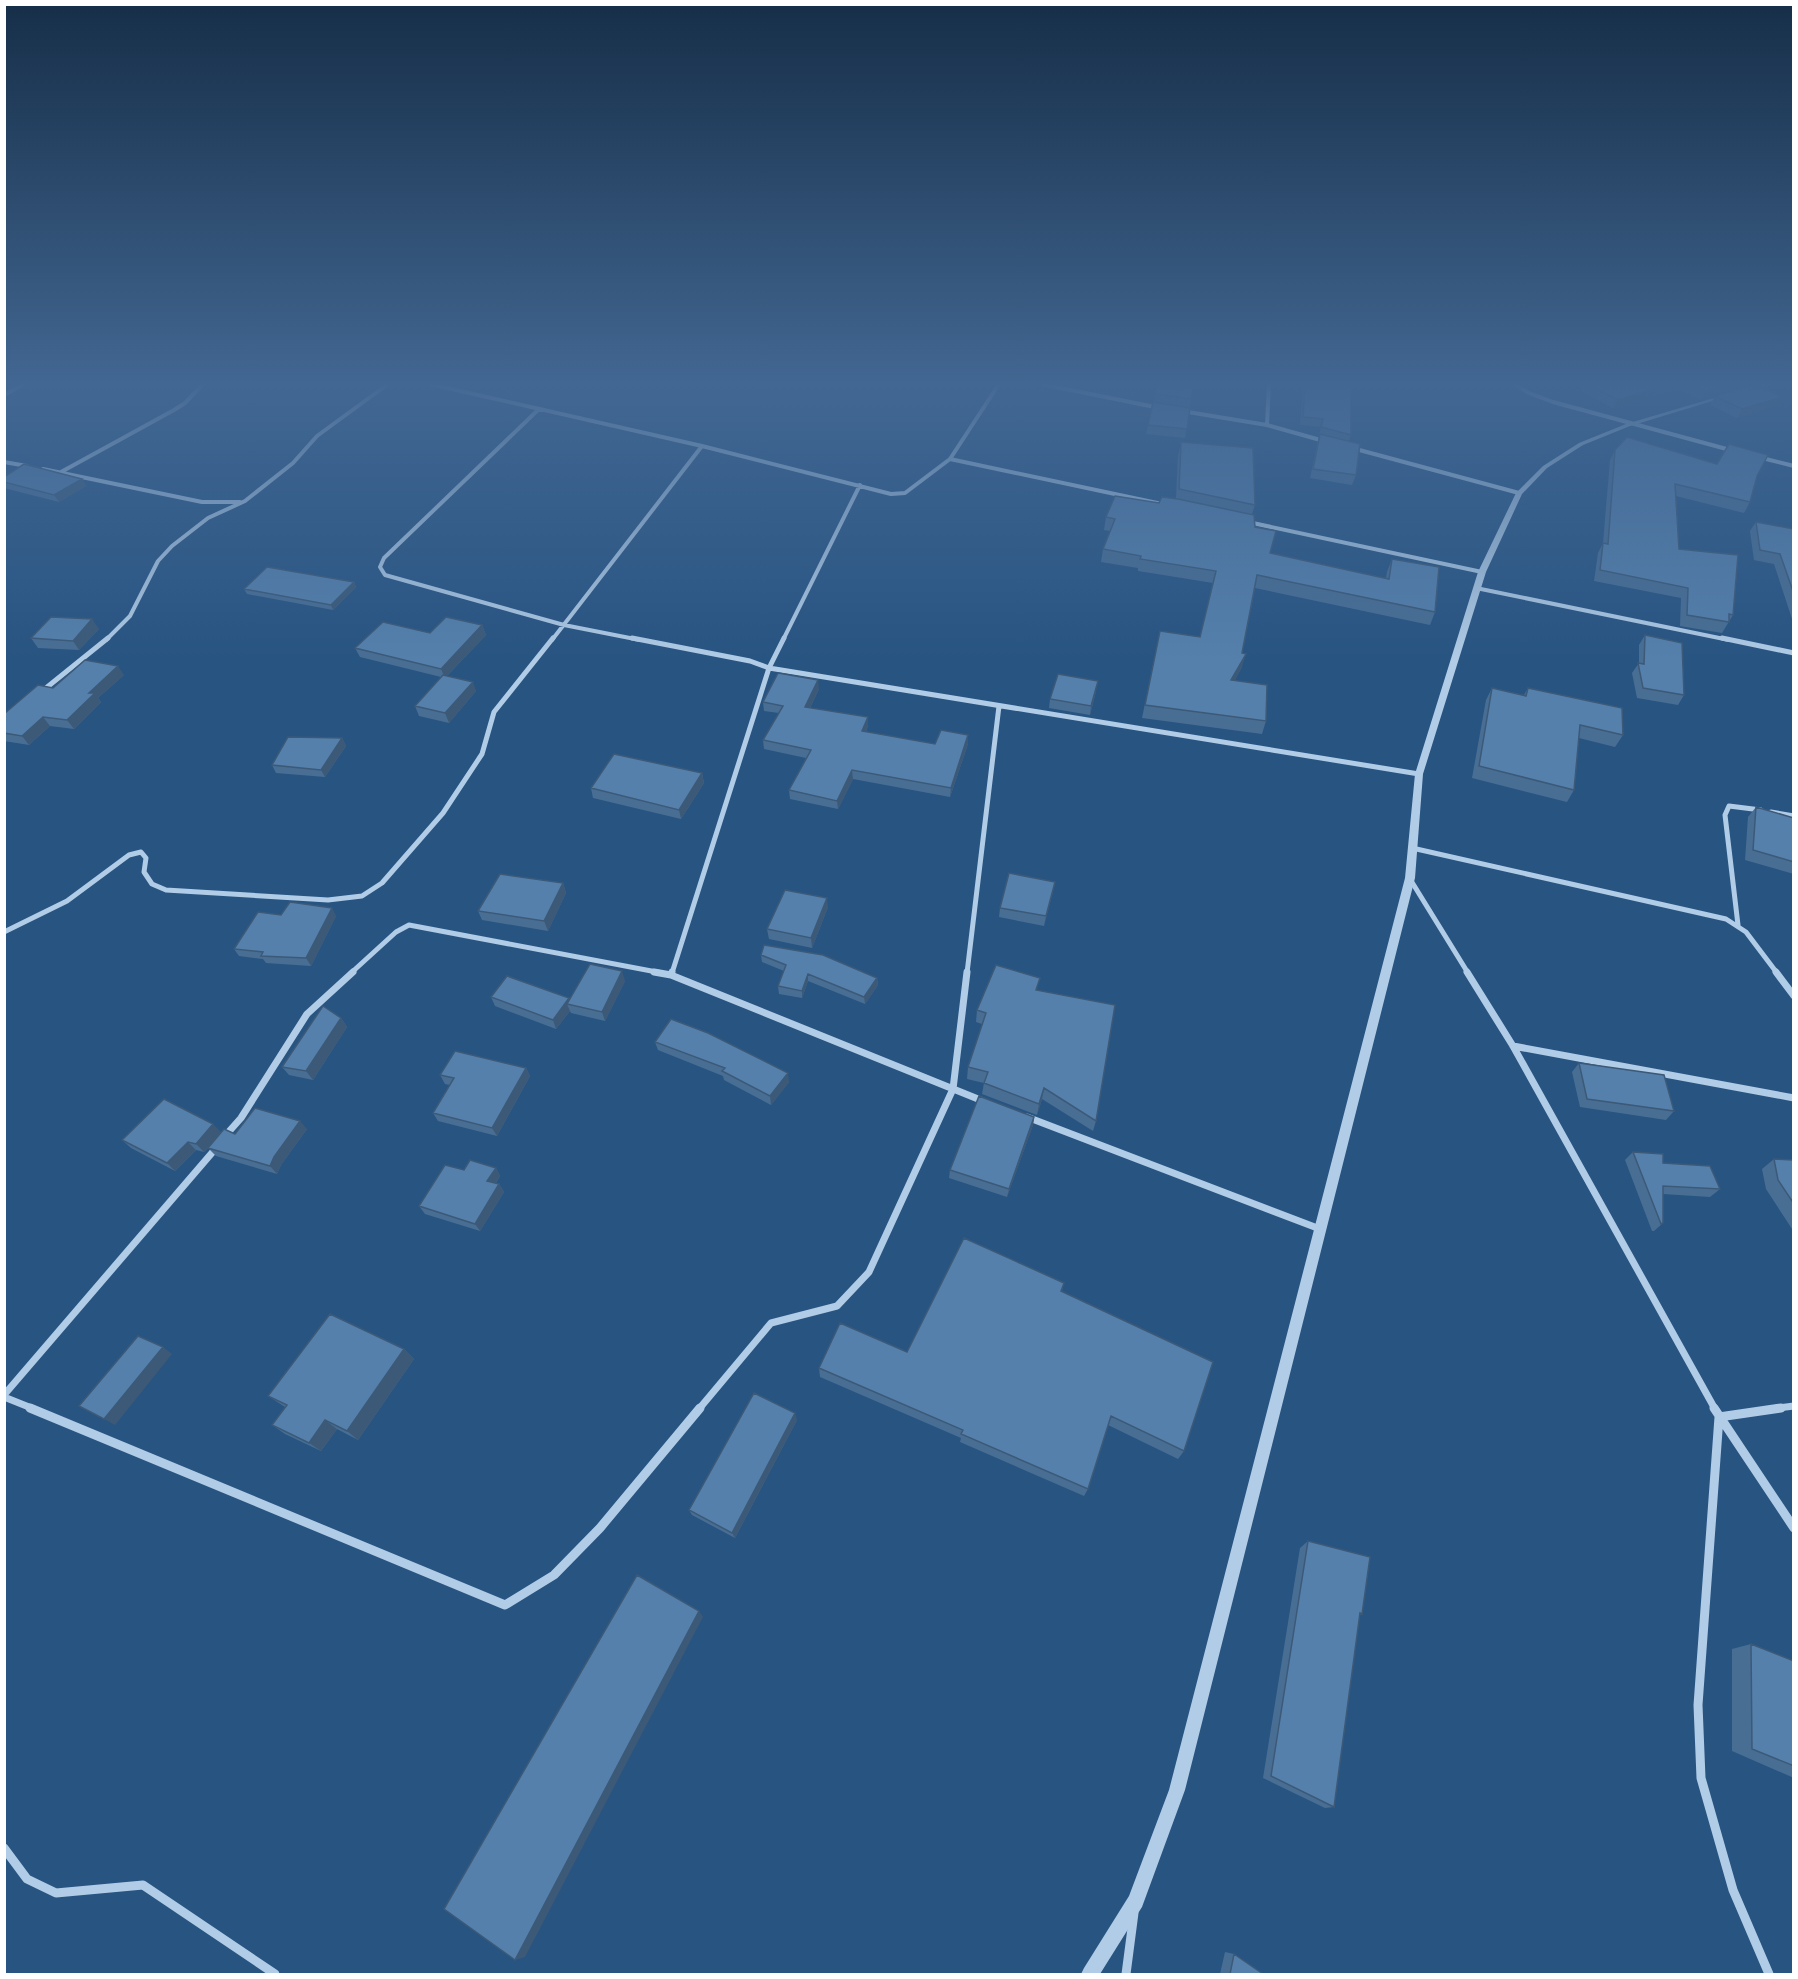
<svg xmlns="http://www.w3.org/2000/svg" width="1798" height="1979" viewBox="0 0 1798 1979" font-family="'Open Sans',sans-serif">
	<style>
		.lines { fill: none; stroke-linecap: round; stroke-linejoin: round }
		.minor-far3 { stroke: #b1cce6; stroke-width: 4 }
		.minor-far2 { stroke: #b1cce6; stroke-width: 5 }
		.minor-far1 { stroke: #b1cce6; stroke-width: 7 }
		.minor { stroke: #b1cce6; stroke-width: 9 }
		.tertiary { fill: #b1cce6; fill-rule: evenodd }
		.wall { fill: #496e94 }
		.shaded-wall { fill: #3c5a78 }
		.building { fill: #5580ac; stroke: #3c5a78; stroke-width: 1.5 }
	</style>
	<rect width="100%" height="100%" fill="#285482"/>
	<g class="lines">
		<path class="minor-far3" d="M 430,384 L 702,446 L 891,494 L 905,493 L 950,459 L 1162,504
			M 1041,384 L 1160,408
			M 1514,384 L 1529,393 L 1553,402 L 1734,451
			M 4,395 L 24,384
			M 539,409 L 384,558 L 380,567 L 385,575 L 564,625 L 640,640
			M 1182,411 L 1267,425 L 1324,441
			M 1267,425 L 1269,384
			M 1352,448 L 1519,493
			M 1758,457 L 1794,466
			M 950,459 L 999,384
			M 4,462 L 27,466
			M 43,469 L 202,502 L 240,502
			M 61,472 L 174,410 L 185,403 L 203,384
			M 1248,522 L 1482,572
			M 1476,588 L 1729,640
			M 106,640 L 130,616 L 158,561 L 172,546 L 208,518 L 245,501 L 293,463 L 317,436 L 388,384
			M 552,640 L 702,446
			M 783,640 L 860,485"/>
		<path class="minor-far2" d="M 632,638 L 750,661 L 769,668 L 1419,774
			M 1722,638 L 1794,653
			M 41,692 L 108,638
			M 1771,812 L 1794,816
			M 1412,848 L 1726,919 L 1746,932 L 1777,973
			M 1410,879 L 1468,973
			M 1738,925 L 1725,815 L 1729,806 L 1761,810
			M 4,932 L 67,901 L 129,855 L 141,852 L 146,858 L 144,872 L 152,884 L 166,890 L 328,900 L 362,896 L 382,883 L 443,813 L 482,754 L 494,712 L 553,638
			M 351,973 L 396,932 L 409,925 L 662,973
			M 672,973 L 769,668 L 784,638
			M 967,973 L 999,706"/>
		<path class="minor-far1" d="M 654,972 L 671,975 L 983,1101
			M 1467,972 L 1513,1046 L 1715,1409
			M 1776,972 L 1794,996
			M 671,975 L 672,972
			M 1513,1046 L 1794,1098
			M 1027,1117 L 1320,1229
			M 225,1136 L 241,1118 L 307,1014 L 353,972
			M 4,1395 L 217,1147
			M 4,1397 L 34,1409
			M 699,1409 L 771,1323 L 837,1306 L 869,1272 L 953,1089 L 967,972
			M 1771,1409 L 1794,1406"/>
		<path class="minor" d="M 30,1408 L 505,1605 L 554,1575 L 600,1528 L 700,1408
			M 1714,1408 L 1794,1528
			M 4,1848 L 27,1879 L 56,1893 L 143,1885 L 275,1974
			M 1126,1974 L 1134,1913
			M 1769,1974 L 1733,1890 L 1701,1778 L 1698,1705 L 1719,1417 L 1781,1408"/>
		<path class="tertiary" d="M 1763,384 L 1773,384 L 1747,392 L 1744,390 Z
			M 1724,395 L 1729,396 L 1630,426 L 1583,445 L 1547,468 L 1522,494 L 1486,572 L 1423,774 L 1415,878 L 1185,1790 L 1142,1907 L 1100,1974 L 1081,1974 L 1084,1968 L 1129,1896 L 1169,1790 L 1405,878 L 1415,774 L 1478,572 L 1516,493 L 1543,466 L 1579,443 L 1626,424 Z"/>
	</g>
	<path class="wall" d="M 1158,384 L 1193,387 L 1185,438 L 1146,434 Z
		M 1303,384 L 1351,384 L 1351,435 L 1349,441 L 1356,475 L 1352,485 L 1310,478 L 1321,427 L 1300,425 Z
		M 1584,384 L 1743,384 L 1740,389 L 1776,406 L 1737,418 L 1710,405 L 1715,396 L 1701,400 L 1678,389 L 1613,408 L 1581,391 Z
		M 1181,442 L 1255,505 L 1252,514 L 1255,527 L 1270,553 L 1386,578 L 1387,572 L 1392,559 L 1435,612 L 1430,625 L 1255,588 L 1242,653 L 1242,667 L 1234,681 L 1266,721 L 1262,734 L 1142,718 L 1160,631 L 1200,637 L 1213,583 L 1138,571 L 1138,568 L 1101,562 L 1103,549 L 1110,531 L 1104,530 L 1106,517 L 1176,498 L 1178,456 Z
		M 1615,450 L 1757,476 L 1750,502 L 1744,513 L 1676,496 L 1679,549 L 1733,615 L 1722,633 L 1680,626 L 1681,598 L 1594,581 L 1598,553 L 1603,543 L 1610,460 Z
		M 4,477 L 82,479 L 86,486 L 59,502 L 4,488 Z
		M 1756,522 L 1794,529 L 1794,625 L 1774,564 L 1754,560 L 1750,531 Z
		M 354,582 L 356,587 L 333,610 L 247,594 L 244,589 Z
		M 482,625 L 486,635 L 447,676 L 476,691 L 449,723 L 419,716 L 415,706 L 441,677 L 360,657 L 355,648 Z
		M 99,629 L 79,650 L 38,648 L 31,638 Z
		M 1645,635 L 1684,695 L 1678,705 L 1637,698 L 1632,673 L 1639,663 L 1639,645 Z
		M 124,675 L 98,698 L 101,702 L 74,729 L 50,726 L 29,745 L 4,741 L 4,714 L 53,688 Z
		M 1492,688 L 1524,695 L 1528,688 L 1623,735 L 1615,747 L 1579,738 L 1574,790 L 1567,802 L 1472,778 L 1486,700 Z
		M 819,689 L 810,708 L 868,726 L 866,732 L 935,744 L 968,735 L 968,744 L 950,797 L 853,779 L 838,809 L 790,799 L 789,790 L 806,758 L 764,749 L 763,740 L 779,713 L 764,711 L 763,702 Z
		M 1096,691 L 1090,715 L 1049,708 L 1050,699 Z
		M 342,738 L 346,746 L 325,777 L 276,773 L 272,765 Z
		M 702,773 L 704,783 L 681,819 L 593,798 L 591,788 Z
		M 1756,807 L 1794,818 L 1794,874 L 1745,860 L 1748,817 Z
		M 563,883 L 566,893 L 548,931 L 482,920 L 478,911 Z
		M 1053,891 L 1044,926 L 999,917 L 1000,908 Z
		M 828,907 L 812,948 L 769,939 L 767,929 Z
		M 281,915 L 336,916 L 311,966 L 266,963 L 263,959 L 239,956 L 234,949 Z
		M 761,955 L 877,978 L 878,985 L 865,1004 L 808,981 L 802,998 L 779,994 L 778,986 L 784,971 L 762,962 Z
		M 625,981 L 605,1021 L 571,1013 L 570,1011 L 556,1029 L 495,1006 L 491,997 L 570,1000 Z
		M 1038,991 L 1096,1121 L 1093,1131 L 1042,1099 L 1037,1115 L 982,1094 L 984,1083 L 967,1079 L 968,1067 L 982,1024 L 976,1022 L 977,1010 Z
		M 341,1018 L 347,1027 L 313,1080 L 289,1075 L 282,1067 Z
		M 655,1042 L 789,1082 L 771,1105 L 724,1080 L 723,1076 L 658,1050 Z
		M 1579,1063 L 1674,1111 L 1666,1120 L 1580,1107 L 1572,1072 Z
		M 526,1068 L 530,1076 L 497,1136 L 438,1121 L 433,1113 L 450,1085 L 445,1084 L 440,1075 Z
		M 1034,1117 L 1033,1125 L 1007,1197 L 949,1178 L 950,1170 Z
		M 307,1129 L 281,1165 L 277,1174 L 216,1156 L 208,1148 L 204,1152 L 196,1150 L 175,1171 L 131,1148 L 122,1140 L 221,1132 L 235,1134 Z
		M 1633,1152 L 1663,1163 L 1720,1189 L 1710,1197 L 1663,1194 L 1663,1223 L 1654,1231 L 1652,1231 L 1625,1160 Z
		M 1774,1159 L 1794,1160 L 1794,1232 L 1766,1189 L 1762,1169 Z
		M 496,1168 L 500,1176 L 496,1183 L 499,1184 L 504,1192 L 480,1231 L 425,1214 L 419,1206 L 464,1170 Z
		M 1064,1283 L 1062,1291 L 1184,1451 L 1178,1459 L 1108,1425 L 1088,1489 L 1084,1496 L 960,1442 L 961,1438 L 820,1377 L 819,1368 L 907,1352 Z
		M 404,1349 L 414,1359 L 358,1440 L 337,1429 L 321,1451 L 285,1434 L 272,1425 L 285,1407 L 268,1396 Z
		M 797,1420 L 735,1538 L 692,1515 L 689,1510 Z
		M 1308,1541 L 1362,1614 L 1359,1616 L 1334,1807 L 1325,1808 L 1263,1778 L 1300,1548 Z
		M 1751,1644 L 1794,1661 L 1794,1778 L 1732,1751 L 1732,1649 Z
		M 1225,1952 L 1234,1954 L 1263,1974 L 1220,1974 Z"/>
	<path class="shaded-wall" d="M 1670,384 L 1680,384 L 1678,389 L 1613,408 L 1618,400 Z
		M 1732,384 L 1743,384 L 1740,389 L 1701,400 L 1705,392 Z
		M 1782,397 L 1776,406 L 1737,418 L 1742,409 Z
		M 82,479 L 86,486 L 59,502 L 54,495 Z
		M 354,582 L 356,587 L 333,610 L 331,605 Z
		M 92,619 L 99,629 L 79,650 L 73,641 Z
		M 482,625 L 486,635 L 445,678 L 441,669 Z
		M 1246,654 L 1242,667 L 1228,693 L 1231,680 Z
		M 118,666 L 124,675 L 98,698 L 101,702 L 74,729 L 67,720 L 89,693 Z
		M 818,680 L 819,689 L 806,716 L 805,707 Z
		M 1098,681 L 1096,691 L 1090,715 L 1091,706 Z
		M 473,682 L 476,691 L 449,723 L 445,713 Z
		M 43,717 L 50,726 L 29,745 L 22,736 Z
		M 868,717 L 868,726 L 863,740 L 862,731 Z
		M 968,735 L 968,744 L 950,797 L 951,788 Z
		M 342,738 L 346,746 L 325,777 L 321,770 Z
		M 852,770 L 853,779 L 838,809 L 837,801 Z
		M 702,773 L 704,783 L 681,819 L 679,810 Z
		M 1055,882 L 1053,891 L 1044,926 L 1046,916 Z
		M 563,883 L 566,893 L 548,931 L 544,921 Z
		M 827,898 L 828,907 L 812,948 L 811,938 Z
		M 332,908 L 336,916 L 311,966 L 306,958 Z
		M 622,971 L 625,981 L 605,1021 L 602,1012 Z
		M 808,974 L 808,981 L 802,998 L 802,991 Z
		M 877,978 L 878,985 L 865,1004 L 864,997 Z
		M 569,998 L 572,1005 L 567,1004 L 570,1011 L 556,1029 L 553,1020 Z
		M 341,1018 L 347,1027 L 313,1080 L 306,1071 Z
		M 526,1068 L 530,1076 L 497,1136 L 492,1128 Z
		M 788,1073 L 789,1082 L 771,1105 L 770,1096 Z
		M 1044,1088 L 1042,1099 L 1037,1115 L 1039,1104 Z
		M 1034,1117 L 1033,1125 L 1007,1197 L 1009,1189 Z
		M 300,1121 L 307,1129 L 281,1165 L 277,1174 L 270,1166 L 274,1157 Z
		M 213,1124 L 221,1132 L 204,1152 L 196,1144 Z
		M 188,1142 L 196,1150 L 175,1171 L 167,1163 Z
		M 496,1168 L 500,1176 L 492,1189 L 487,1181 Z
		M 499,1184 L 504,1192 L 480,1231 L 475,1224 Z
		M 163,1347 L 172,1354 L 115,1425 L 104,1419 Z
		M 404,1349 L 414,1359 L 358,1440 L 347,1431 Z
		M 795,1413 L 797,1420 L 735,1538 L 732,1533 Z
		M 325,1420 L 337,1429 L 321,1451 L 309,1443 Z
		M 699,1611 L 703,1617 L 525,1957 L 515,1960 Z"/>
	<path class="building" d="M 1158,384 L 1193,387 L 1191,399 L 1155,394 Z
		M 1305,384 L 1351,384 L 1351,435 L 1321,427 L 1323,419 L 1303,417 Z
		M 1587,384 L 1670,384 L 1618,400 Z
		M 1690,384 L 1732,384 L 1705,392 Z
		M 1755,384 L 1782,397 L 1742,409 L 1715,396 Z
		M 1153,402 L 1190,408 L 1187,429 L 1148,425 Z
		M 1320,434 L 1360,444 L 1356,475 L 1313,469 Z
		M 1627,437 L 1717,464 L 1729,444 L 1768,455 L 1757,476 L 1750,502 L 1675,484 L 1679,549 L 1738,555 L 1733,615 L 1729,614 L 1729,622 L 1687,615 L 1688,588 L 1600,570 L 1603,543 L 1608,544 L 1615,450 Z
		M 1181,442 L 1253,448 L 1255,505 L 1179,489 Z
		M 24,464 L 82,479 L 54,495 L 4,482 L 4,477 Z
		M 1115,496 L 1159,503 L 1162,497 L 1178,499 L 1254,515 L 1255,527 L 1276,531 L 1270,553 L 1389,579 L 1392,559 L 1439,567 L 1435,612 L 1257,575 L 1242,653 L 1246,654 L 1231,680 L 1267,685 L 1266,721 L 1145,705 L 1160,631 L 1200,637 L 1216,571 L 1140,559 L 1141,556 L 1103,549 L 1115,519 L 1106,517 Z
		M 1756,522 L 1794,529 L 1794,594 L 1780,554 L 1760,550 Z
		M 267,567 L 354,582 L 331,605 L 244,589 Z
		M 51,617 L 92,619 L 73,641 L 31,638 Z
		M 446,617 L 482,625 L 441,669 L 355,648 L 383,622 L 430,633 Z
		M 1645,635 L 1682,643 L 1684,695 L 1643,688 L 1638,663 L 1644,664 Z
		M 85,660 L 118,666 L 89,693 L 95,693 L 67,720 L 43,717 L 22,736 L 4,733 L 4,714 L 38,685 L 53,688 Z
		M 778,673 L 818,680 L 805,707 L 868,717 L 862,731 L 935,744 L 941,730 L 968,735 L 951,788 L 852,770 L 837,801 L 789,790 L 811,750 L 763,740 L 783,706 L 763,702 Z
		M 1058,674 L 1098,681 L 1091,706 L 1050,699 Z
		M 443,675 L 473,682 L 445,713 L 415,706 Z
		M 1492,688 L 1526,696 L 1528,688 L 1622,708 L 1623,735 L 1580,725 L 1574,790 L 1479,766 Z
		M 288,737 L 342,738 L 321,770 L 272,765 Z
		M 614,754 L 702,773 L 679,810 L 591,788 Z
		M 1756,807 L 1794,818 L 1794,862 L 1753,850 Z
		M 1009,873 L 1055,882 L 1046,916 L 1000,908 Z
		M 500,874 L 563,883 L 544,921 L 478,911 Z
		M 785,890 L 827,898 L 811,938 L 767,929 Z
		M 290,902 L 332,908 L 306,958 L 261,956 L 263,952 L 234,949 L 258,912 L 281,915 Z
		M 764,945 L 823,955 L 877,978 L 864,997 L 808,974 L 802,991 L 778,986 L 786,965 L 761,955 Z
		M 590,964 L 622,971 L 602,1012 L 567,1004 Z
		M 996,965 L 1040,978 L 1036,990 L 1115,1005 L 1096,1121 L 1044,1088 L 1039,1104 L 984,1083 L 988,1072 L 968,1067 L 986,1013 L 977,1010 Z
		M 507,976 L 569,998 L 553,1020 L 491,997 Z
		M 323,1006 L 341,1018 L 306,1071 L 282,1067 Z
		M 671,1019 L 708,1033 L 788,1073 L 770,1096 L 722,1071 L 725,1068 L 655,1042 Z
		M 455,1051 L 526,1068 L 492,1128 L 433,1113 L 454,1078 L 440,1075 Z
		M 1579,1063 L 1664,1075 L 1674,1111 L 1587,1099 Z
		M 979,1096 L 1034,1117 L 1009,1189 L 950,1170 Z
		M 164,1099 L 213,1124 L 196,1144 L 188,1142 L 167,1163 L 122,1140 Z
		M 255,1108 L 300,1121 L 274,1157 L 270,1166 L 208,1148 L 224,1129 L 235,1134 Z
		M 1633,1152 L 1663,1154 L 1663,1163 L 1710,1166 L 1720,1189 L 1663,1186 L 1663,1223 L 1661,1224 Z
		M 1774,1159 L 1794,1160 L 1794,1204 L 1778,1180 Z
		M 470,1160 L 496,1168 L 487,1181 L 499,1184 L 475,1224 L 419,1206 L 445,1165 L 464,1170 Z
		M 964,1238 L 1064,1283 L 1061,1291 L 1213,1362 L 1184,1451 L 1111,1416 L 1088,1489 L 961,1434 L 963,1430 L 819,1368 L 840,1323 L 907,1352 Z
		M 330,1314 L 404,1349 L 347,1431 L 325,1420 L 309,1443 L 272,1425 L 287,1405 L 268,1396 Z
		M 138,1336 L 163,1347 L 104,1419 L 79,1406 Z
		M 754,1393 L 795,1413 L 732,1533 L 689,1510 Z
		M 1308,1541 L 1370,1557 L 1362,1614 L 1360,1613 L 1334,1807 L 1271,1776 Z
		M 637,1575 L 699,1611 L 515,1960 L 444,1909 Z
		M 1751,1644 L 1794,1661 L 1794,1766 L 1752,1749 Z
		M 1234,1954 L 1263,1974 L 1230,1974 Z"/>
	<linearGradient id="sky" x2="0" y2="1"><stop stop-color="#162e48"/><stop offset="0.58" stop-color="#426792"/><stop offset="1" stop-color="#426792" stop-opacity="0"/></linearGradient>
	<rect width="1798" height="661" fill="url(#sky)"/>
	<rect width="1798" height="1979" fill="none" stroke="#ffffff" stroke-width="12"/>
</svg>
